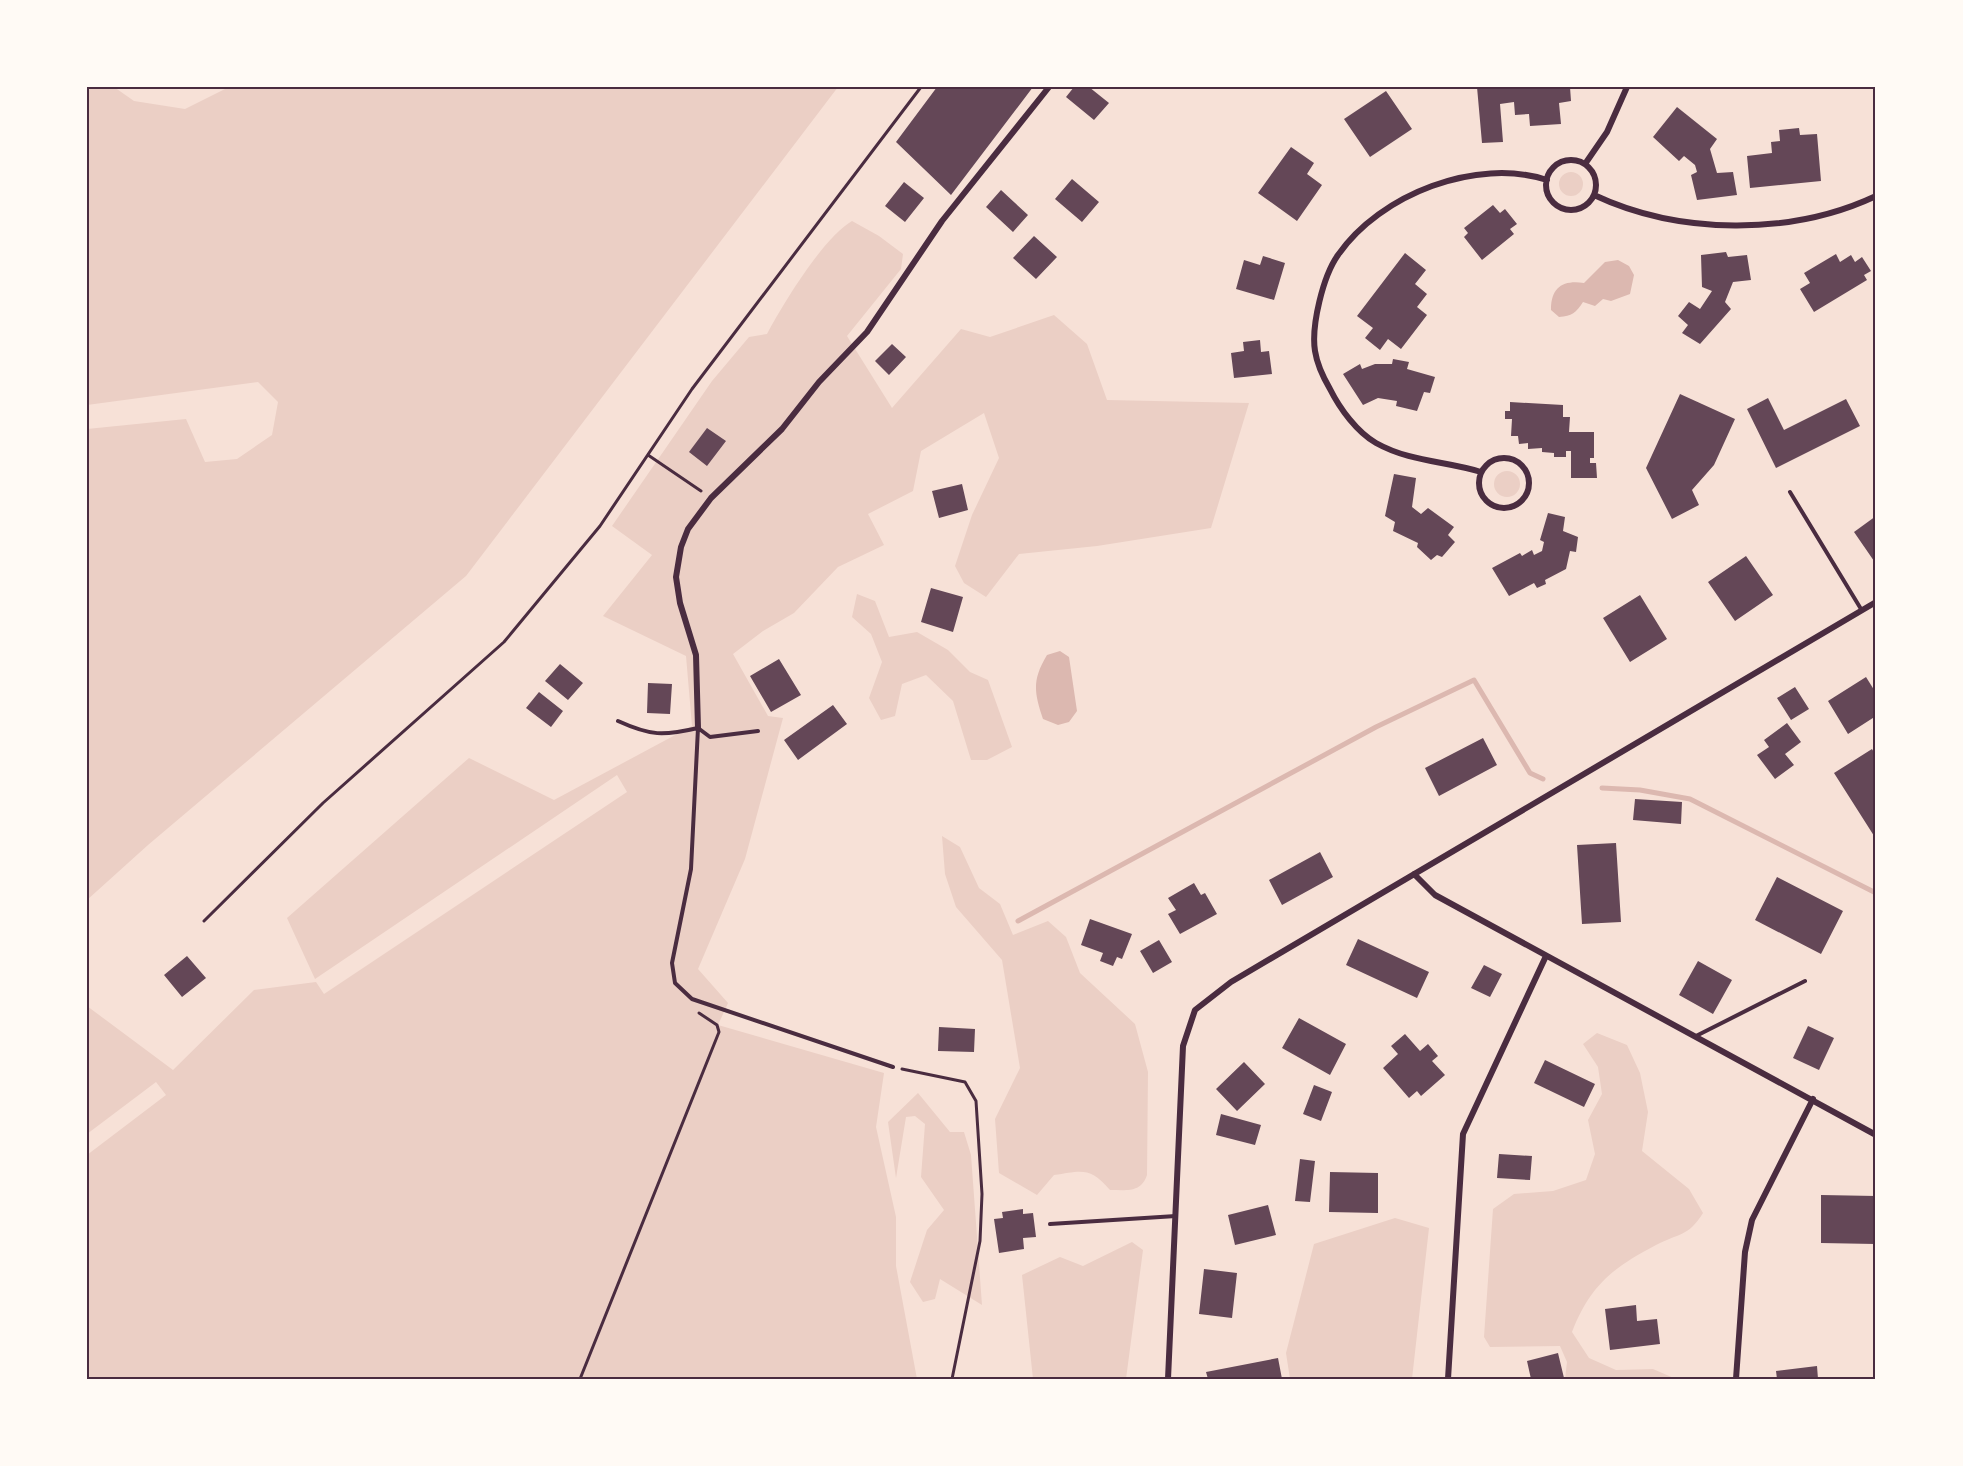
<svg xmlns="http://www.w3.org/2000/svg" width="1963" height="1466" viewBox="0 0 1963 1466" font-family="'IBM Plex Sans',sans-serif">
	<style>
		.green { fill: #ebcfc5 }
		.water { fill: #dcb8b0 }
		.lines { fill: none; stroke-linecap: round; stroke-linejoin: round }
		.stream { stroke: #dcb8b0; stroke-width: 5 }
		.building { fill: #644757 }
		.path { stroke: #4a2c40; stroke-width: 3 }
		.service { stroke: #4a2c40; stroke-width: 4 }
		.minor { stroke: #4a2c40; stroke-width: 6 }
		.neatline { fill: none; stroke: #4a2c40; stroke-width: 2 }
	</style>
	<rect width="100%" height="100%" fill="#f7e1d7"/>
	<path class="green" d="M 91,87 L 114,87 L 134,101 L 185,109 L 229,87 L 838,87 L 466,576 L 148,845 L 87,900 L 87,429 L 186,419 L 205,462 L 237,459 L 272,435 L 278,402 L 258,382 L 87,405 L 87,94 Z
		M1559 184a12 12 0 1 1 24 0a12 12 0 1 1-24 0Z
		M 852,221 L 879,236 L 903,254 L 901,269 L 847,336 L 892,408 L 961,329 L 990,337 L 1054,315 L 1087,344 L 1107,400 L 1249,403 L 1211,528 L 1097,546 L 1019,554 L 986,597 L 964,583 L 955,566 L 972,515 L 999,458 L 984,413 L 921,451 L 913,491 L 868,514 L 884,545 L 838,567 L 794,613 L 763,631 L 733,654 L 768,716 L 783,718 L 745,859 L 698,969 L 728,1003 L 718,1025 L 884,1073 L 876,1127 L 896,1217 L 896,1266 L 917,1379 L 87,1379 L 87,1155 L 166,1095 L 156,1082 L 87,1134 L 87,1006 L 173,1070 L 254,990 L 316,982 L 324,994 L 627,792 L 617,775 L 315,979 L 287,918 L 469,758 L 554,800 L 692,726 L 686,656 L 603,616 L 652,555 L 612,526 L 712,381 L 749,337 L 767,334 C 783,304 823,238 852,221 Z
		M1494 484a13 13 0 1 1 26 0a13 13 0 1 1-26 0Z
		M 857,594 L 875,601 L 889,637 L 917,632 L 948,650 L 970,672 L 988,680 L 1012,747 L 987,760 L 971,760 L 953,701 L 926,675 L 902,684 L 895,716 L 881,720 L 869,698 L 882,662 L 871,634 L 852,617 Z
		M 942,836 L 960,847 L 979,888 L 1000,904 L 1013,935 L 1048,921 L 1066,937 L 1080,973 L 1135,1024 L 1148,1072 L 1147,1175 C 1141,1193 1127,1190 1110,1190 C 1090,1166 1081,1171 1054,1175 L 1037,1195 L 999,1173 L 995,1119 L 1020,1068 L 1002,960 L 956,907 L 945,874 Z
		M 1597,1033 L 1627,1045 L 1640,1073 L 1648,1112 L 1642,1151 L 1689,1189 L 1703,1213 C 1688,1237 1679,1233 1656,1245 C 1612,1268 1590,1286 1572,1332 L 1589,1358 L 1616,1370 L 1653,1369 L 1676,1379 L 1565,1379 L 1567,1362 L 1560,1346 L 1490,1347 L 1484,1337 L 1493,1209 L 1514,1194 L 1553,1191 L 1586,1180 L 1595,1154 L 1588,1120 L 1602,1094 L 1598,1067 L 1583,1044 Z
		M 918,1093 L 950,1132 L 964,1132 L 971,1155 L 982,1305 L 940,1279 L 935,1299 L 923,1302 L 910,1282 L 927,1230 L 944,1210 L 921,1177 L 925,1124 L 915,1116 L 906,1117 L 896,1178 L 888,1122 Z
		M 1395,1218 L 1429,1228 L 1412,1379 L 1290,1379 L 1286,1353 L 1314,1244 Z
		M 1132,1242 L 1143,1250 L 1126,1379 L 1033,1379 L 1022,1275 L 1060,1257 L 1083,1266 Z"/>
	<path class="water" d="M 1618,260 L 1629,266 L 1634,275 L 1630,294 L 1611,301 L 1603,299 L 1595,306 L 1583,302 C 1576,313 1572,316 1559,317 L 1551,310 C 1551,287 1563,280 1584,283 L 1605,262 Z
		M 1060,651 L 1069,657 L 1077,711 L 1069,722 L 1058,725 L 1043,719 C 1034,692 1032,680 1047,655 Z"/>
	<g class="lines">
		<path class="stream" d="M 1602,788 L 1640,790 L 1690,799 L 1876,893
			M 1018,921 L 1376,727 L 1474,680 L 1530,773 L 1543,779"/>
	</g>
	<path class="building" d="M 937,87 L 1033,87 L 951,195 L 896,142 Z
		M 1074,87 L 1089,87 L 1109,103 L 1094,120 L 1066,97 Z
		M 1477,87 L 1570,87 L 1571,101 L 1559,103 L 1561,124 L 1530,126 L 1529,114 L 1515,115 L 1514,102 L 1500,104 L 1503,142 L 1482,143 Z
		M 1386,91 L 1412,129 L 1370,157 L 1344,119 Z
		M 1677,107 L 1717,139 L 1710,149 L 1717,173 L 1733,172 L 1737,195 L 1697,200 L 1691,175 L 1697,172 L 1695,165 L 1684,156 L 1679,161 L 1653,137 Z
		M 1799,128 L 1800,135 L 1817,134 L 1821,181 L 1750,188 L 1747,156 L 1772,153 L 1771,142 L 1780,141 L 1779,130 Z
		M 1291,147 L 1314,163 L 1307,174 L 1322,185 L 1297,221 L 1258,193 Z
		M 1072,179 L 1099,202 L 1082,222 L 1055,199 Z
		M 904,182 L 924,198 L 905,222 L 885,206 Z
		M 1001,190 L 1028,215 L 1013,232 L 986,207 Z
		M 1493,205 L 1500,213 L 1505,209 L 1517,224 L 1510,229 L 1514,234 L 1482,260 L 1464,237 L 1468,233 L 1464,228 Z
		M 1034,236 L 1057,257 L 1036,279 L 1013,258 Z
		M 1726,252 L 1728,257 L 1747,255 L 1751,280 L 1733,282 L 1725,302 L 1731,309 L 1700,344 L 1682,333 L 1688,325 L 1678,316 L 1689,302 L 1700,309 L 1712,291 L 1702,287 L 1701,255 Z
		M 1405,253 L 1426,270 L 1415,284 L 1427,294 L 1417,307 L 1427,315 L 1401,349 L 1388,339 L 1380,350 L 1365,338 L 1373,328 L 1357,316 Z
		M 1836,254 L 1840,262 L 1851,255 L 1855,262 L 1862,257 L 1871,271 L 1864,275 L 1867,280 L 1814,312 L 1800,289 L 1810,283 L 1804,273 Z
		M 1263,256 L 1285,263 L 1274,300 L 1236,289 L 1244,260 L 1260,265 Z
		M 1260,340 L 1261,352 L 1269,351 L 1272,374 L 1234,378 L 1231,353 L 1244,351 L 1243,342 Z
		M 892,344 L 906,357 L 889,375 L 875,361 Z
		M 1393,359 L 1409,362 L 1407,369 L 1435,377 L 1430,393 L 1424,392 L 1417,411 L 1396,406 L 1397,401 L 1378,398 L 1363,405 L 1343,374 L 1360,364 L 1362,369 L 1375,364 L 1392,364 Z
		M 1680,394 L 1735,419 L 1714,465 L 1692,490 L 1699,505 L 1672,519 L 1646,468 Z
		M 1768,398 L 1784,430 L 1846,399 L 1860,426 L 1776,468 L 1747,409 Z
		M 1510,402 L 1563,405 L 1563,417 L 1570,417 L 1569,432 L 1594,432 L 1594,458 L 1590,458 L 1590,463 L 1596,463 L 1597,478 L 1571,478 L 1571,451 L 1566,451 L 1566,457 L 1554,457 L 1554,453 L 1542,452 L 1542,448 L 1528,449 L 1528,443 L 1519,444 L 1518,436 L 1511,436 L 1512,419 L 1505,419 L 1505,411 L 1510,411 Z
		M 707,428 L 726,441 L 707,466 L 689,452 Z
		M 1394,474 L 1416,478 L 1412,507 L 1421,514 L 1428,508 L 1454,527 L 1448,535 L 1455,542 L 1442,557 L 1437,555 L 1431,560 L 1417,547 L 1418,543 L 1393,531 L 1395,522 L 1385,516 Z
		M 962,484 L 968,510 L 939,518 L 932,491 Z
		M 1548,513 L 1565,517 L 1563,531 L 1578,537 L 1576,552 L 1570,551 L 1566,569 L 1545,580 L 1546,584 L 1537,588 L 1534,583 L 1509,596 L 1492,568 L 1520,553 L 1522,556 L 1532,550 L 1534,555 L 1542,551 L 1544,542 L 1540,540 Z
		M 1876,516 L 1876,559 L 1874,561 L 1854,532 Z
		M 1746,556 L 1773,595 L 1735,621 L 1708,582 Z
		M 931,588 L 963,597 L 953,632 L 921,622 Z
		M 1640,595 L 1667,639 L 1630,662 L 1603,618 Z
		M 779,659 L 801,695 L 771,712 L 750,676 Z
		M 560,664 L 583,683 L 568,700 L 545,681 Z
		M 1866,677 L 1876,693 L 1876,716 L 1848,734 L 1828,701 Z
		M 648,683 L 672,684 L 670,714 L 647,713 Z
		M 1795,687 L 1809,709 L 1791,720 L 1777,698 Z
		M 539,692 L 563,711 L 551,727 L 526,708 Z
		M 833,705 L 847,724 L 798,760 L 784,740 Z
		M 1787,723 L 1801,742 L 1785,754 L 1794,765 L 1775,779 L 1757,755 L 1769,747 L 1764,740 Z
		M 1483,738 L 1497,765 L 1439,796 L 1425,768 Z
		M 1872,749 L 1876,756 L 1876,839 L 1834,773 Z
		M 1635,799 L 1682,802 L 1681,824 L 1633,820 Z
		M 1616,843 L 1621,922 L 1582,924 L 1577,845 Z
		M 1320,852 L 1333,877 L 1282,905 L 1269,880 Z
		M 1777,877 L 1843,911 L 1821,954 L 1755,920 Z
		M 1194,883 L 1201,895 L 1205,893 L 1217,914 L 1180,934 L 1168,914 L 1176,910 L 1168,898 Z
		M 1090,919 L 1132,934 L 1122,959 L 1117,957 L 1113,966 L 1100,961 L 1103,953 L 1081,945 Z
		M 1358,939 L 1429,972 L 1417,998 L 1346,965 Z
		M 1159,940 L 1172,962 L 1153,973 L 1140,951 Z
		M 187,956 L 206,978 L 182,997 L 164,975 Z
		M 1698,961 L 1732,980 L 1713,1014 L 1679,995 Z
		M 1484,965 L 1502,974 L 1490,997 L 1471,988 Z
		M 1299,1018 L 1346,1044 L 1330,1075 L 1282,1048 Z
		M 1808,1026 L 1834,1038 L 1819,1070 L 1793,1058 Z
		M 939,1027 L 975,1029 L 974,1052 L 938,1051 Z
		M 1405,1034 L 1420,1051 L 1428,1044 L 1438,1056 L 1432,1061 L 1445,1075 L 1421,1096 L 1417,1091 L 1409,1098 L 1383,1068 L 1398,1054 L 1391,1046 Z
		M 1545,1060 L 1595,1084 L 1584,1107 L 1534,1083 Z
		M 1244,1062 L 1265,1084 L 1237,1111 L 1216,1089 Z
		M 1314,1085 L 1332,1092 L 1321,1121 L 1303,1114 Z
		M 1221,1114 L 1261,1125 L 1255,1145 L 1216,1135 Z
		M 1499,1154 L 1532,1156 L 1530,1180 L 1497,1178 Z
		M 1300,1159 L 1315,1161 L 1310,1202 L 1295,1201 Z
		M 1330,1172 L 1378,1173 L 1378,1213 L 1329,1212 Z
		M 1821,1195 L 1876,1196 L 1875,1244 L 1821,1243 Z
		M 1268,1205 L 1276,1235 L 1235,1245 L 1228,1215 Z
		M 1023,1209 L 1023,1214 L 1033,1213 L 1036,1237 L 1023,1238 L 1024,1249 L 999,1253 L 994,1219 L 1003,1218 L 1002,1212 Z
		M 1204,1269 L 1237,1273 L 1232,1318 L 1199,1314 Z
		M 1636,1305 L 1637,1321 L 1657,1319 L 1660,1344 L 1610,1350 L 1605,1309 Z
		M 1558,1353 L 1564,1378 L 1531,1379 L 1527,1361 Z
		M 1278,1358 L 1282,1379 L 1208,1379 L 1206,1372 Z
		M 1817,1366 L 1818,1379 L 1777,1379 L 1776,1371 Z"/>
	<g class="lines">
		<path class="path" d="M 648,455 L 701,491
			M 204,921 L 323,803 L 504,642 L 600,526 L 692,389 L 921,87
			M 902,1069 L 965,1082 L 976,1101 L 982,1194 L 980,1241 L 952,1379
			M 580,1379 L 719,1032 L 717,1025 L 699,1013"/>
		<path class="service" d="M 1790,492 L 1861,609
			M 618,721 C 651,736 663,736 698,728 L 710,737 L 758,731
			M 698,728 L 691,869 L 672,963 L 675,983 L 692,999 L 893,1067
			M 1696,1036 L 1805,981
			M 1050,1224 L 1176,1216"/>
		<path class="minor" d="M1546 185a25 25 0 1 1 50 0a25 25 0 1 1-50 0Z
			M 1585,164 L 1607,132 L 1627,87
			M 1594,195 C 1679,235 1791,236 1876,196
			M1479 483a25 25 0 1 1 50 0a25 25 0 1 1-50 0Z
			M 1481,472 C 1446,461 1410,462 1376,443 C 1357,432 1340,409 1330,389 C 1323,377 1317,364 1315,351 C 1311,326 1323,276 1338,255 C 1380,194 1477,157 1547,180
			M 698,728 L 696,655 L 680,603 L 676,577 L 681,547 L 688,529 L 711,498 L 782,429 L 819,382 L 867,332 L 942,221 L 1049,87
			M 1414,874 L 1435,895 L 1876,1135
			M 1168,1379 L 1183,1046 L 1195,1010 L 1231,982 L 1876,602
			M 1448,1379 L 1463,1134 L 1546,956
			M 1736,1379 L 1745,1252 L 1752,1220 L 1813,1099"/>
	</g>
	<rect width="1963" height="1466" fill="none" stroke="#fffaf5" stroke-width="177"/>
	<rect x="88" y="88" width="1786" height="1290" class="neatline"/>
</svg>
